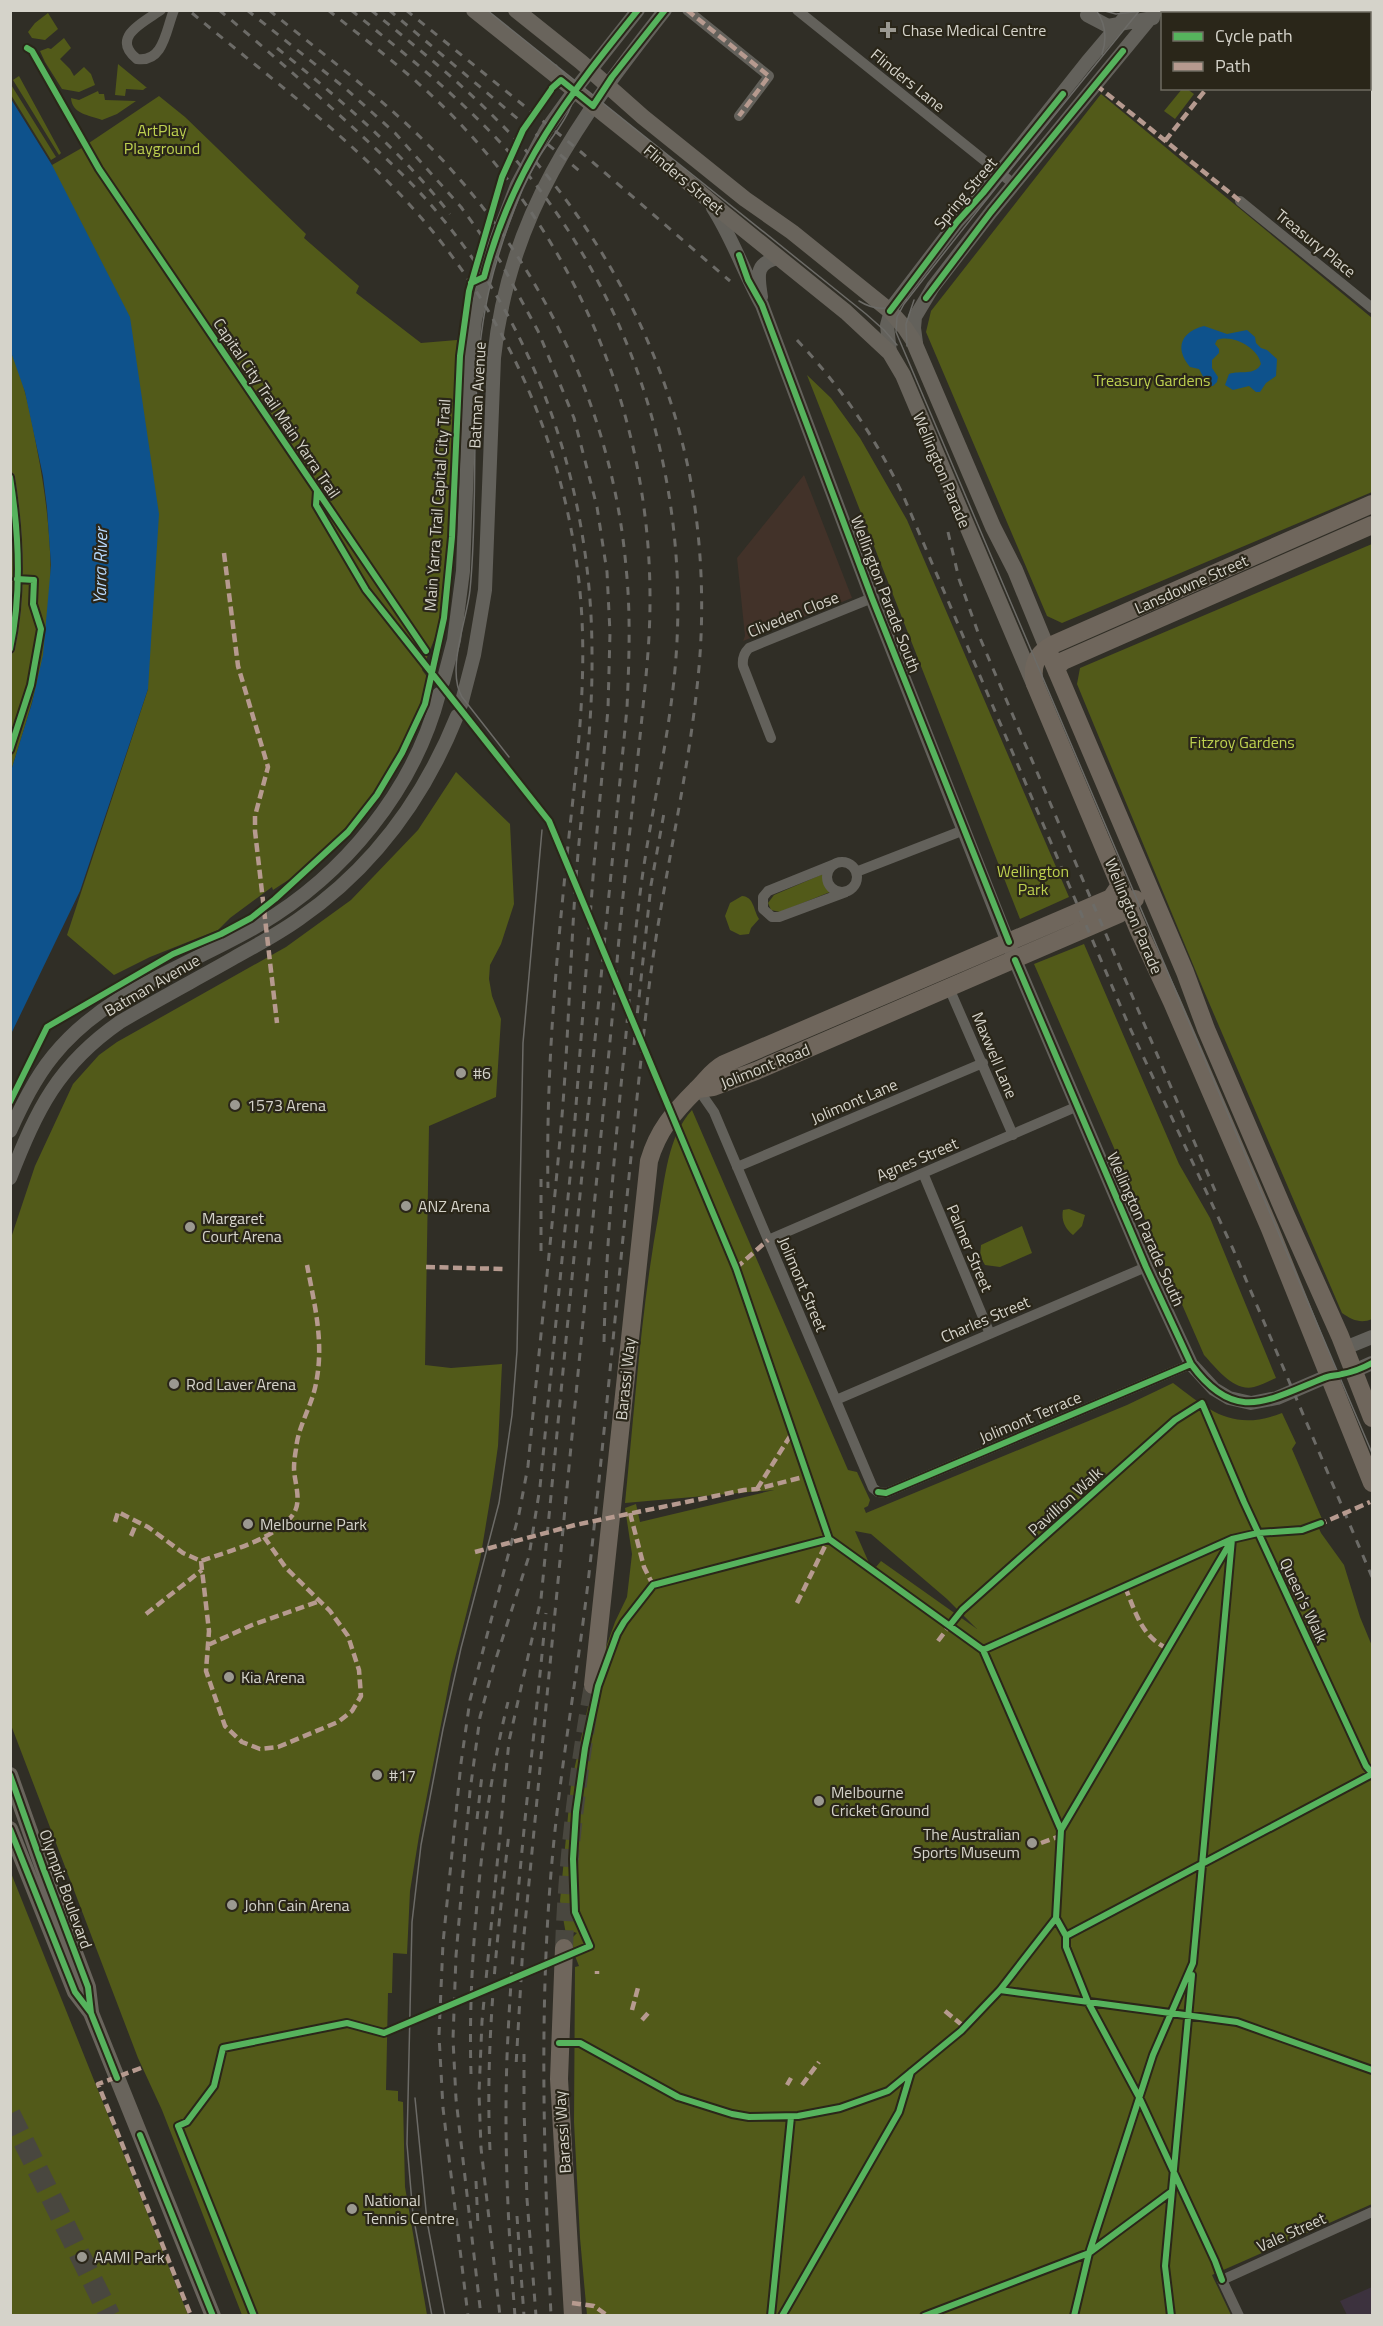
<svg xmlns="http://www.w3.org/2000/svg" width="1383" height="2326" viewBox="0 0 1383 2326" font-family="'Titillium Web',sans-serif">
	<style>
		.commercial { fill: #423229 }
		.education { fill: #3c323e }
		.green { fill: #525a19; fill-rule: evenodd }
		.water { fill: #0e528c }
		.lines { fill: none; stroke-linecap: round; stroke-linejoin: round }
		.primary-tunnel { stroke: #49473f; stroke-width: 18; stroke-dasharray: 18 9; stroke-linecap: butt }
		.motorway-tunnel { stroke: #49473f; stroke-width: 21; stroke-dasharray: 21 10; stroke-linecap: butt }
		.minor { stroke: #63615b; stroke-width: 10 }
		.tertiary { stroke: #63615b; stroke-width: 14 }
		.secondary { stroke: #69645c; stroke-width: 16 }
		.primary { stroke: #6f665c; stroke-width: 18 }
		.tram { stroke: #6c6b67; stroke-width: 1.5 }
		.rail { stroke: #6c6b67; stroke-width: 3; stroke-dasharray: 8 8; stroke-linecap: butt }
		.quiet { stroke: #b69a8f; stroke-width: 4.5; stroke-dasharray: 9 4.5; stroke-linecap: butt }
		.cycleway-casing { stroke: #2a2619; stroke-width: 10 }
		.cycleway { stroke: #56b35d; stroke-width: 6 }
		.poi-dot { fill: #9b9991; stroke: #2a2619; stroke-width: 2 }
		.labels { text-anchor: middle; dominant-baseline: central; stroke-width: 4.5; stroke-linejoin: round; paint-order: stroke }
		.poi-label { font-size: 16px; fill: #d5d3ca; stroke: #2a2619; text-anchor: start }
		.street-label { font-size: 16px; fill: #d5d3ca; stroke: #2a2619 }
		.park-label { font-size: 16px; fill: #bdd04f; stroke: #2a2619 }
		.water-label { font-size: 18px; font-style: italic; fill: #b7d8fc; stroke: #2a2619 }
	</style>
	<rect width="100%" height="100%" fill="#302e26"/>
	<path class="commercial" d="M 804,475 L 852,598 L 743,641 L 745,636 L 737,558 Z"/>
	<path class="education" d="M 1372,2287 L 1372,2315 L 1347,2315 L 1340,2301 Z"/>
	<path class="green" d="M 48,13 L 58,29 L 45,40 L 32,38 L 28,32 L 35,23 Z
		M 64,38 L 71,48 L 60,59 L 70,69 L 74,76 L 84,67 L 91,74 L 95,85 L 79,92 L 62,89 L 45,62 L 40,51 L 48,48 L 51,49 Z
		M 118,64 L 146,87 L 147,87 L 143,90 L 126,89 L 125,96 L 115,95 Z
		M 19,76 L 61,153 L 59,155 L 13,80 Z
		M 10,83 L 56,157 L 51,160 L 11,95 Z
		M 1182,89 L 1187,89 L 1194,94 L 1175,119 L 1164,111 Z
		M 98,91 L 99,94 L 104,94 L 105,100 L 136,101 L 117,114 L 102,120 C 89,115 72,114 71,98 L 79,100 Z
		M 1101,94 L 1372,318 L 1372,492 L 1062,623 L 1047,616 L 926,332 L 931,311 Z
		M 159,96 L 185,117 L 306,234 L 304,238 L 359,286 L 356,293 L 421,343 L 457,340 L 447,570 L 438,630 L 422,670 L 428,678 C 409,748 373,809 319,858 C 305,870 288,880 273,890 L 272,887 L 230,918 L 218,930 L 150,957 L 114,975 L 67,935 L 148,689 L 52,165 L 80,149 Z
		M 11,352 C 25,383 31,416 37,449 C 50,516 57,588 43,657 C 35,696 23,733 11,771 Z
		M 807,375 L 831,398 L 860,438 L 907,520 L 1069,897 L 1020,919 Z
		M 1372,544 L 1372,1319 C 1361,1324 1352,1320 1342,1313 L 1204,991 L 1077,684 L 1080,668 Z
		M 456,772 L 510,824 L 514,904 L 501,944 L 490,965 L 489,979 L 492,996 L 501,1019 L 496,1097 L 429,1126 L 425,1365 L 451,1368 L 502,1364 L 498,1446 L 492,1488 L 480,1560 L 451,1674 L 419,1836 L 410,1891 L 407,1954 L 393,1953 L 392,1993 L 388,1993 L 386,2090 L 398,2091 L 398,2101 L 403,2102 L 405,2187 L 427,2315 L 242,2315 L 162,2110 L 138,2058 L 11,1725 L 11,1238 L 35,1166 L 73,1084 L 99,1055 L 117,1042 L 286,947 L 351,900 L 418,830 Z
		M 823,874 L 830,892 L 780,912 L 771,910 L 768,903 L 774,895 Z
		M 742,896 C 754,897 753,909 759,919 L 751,928 L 749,934 L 740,935 L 730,930 L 725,916 L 730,903 Z
		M 1084,944 L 1179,1164 L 1210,1218 L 1276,1378 C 1269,1381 1262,1385 1254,1387 C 1234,1392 1216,1368 1204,1355 L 1034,964 Z
		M 692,1110 L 848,1470 L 857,1472 L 870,1500 L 868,1506 L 864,1508 L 866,1513 L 1127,1405 L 1173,1383 C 1210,1411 1233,1432 1282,1413 L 1296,1443 L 1292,1449 L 1322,1519 L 1316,1522 L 1321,1533 L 1344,1565 L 1360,1617 L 1372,1646 L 1372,2204 L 1212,2275 L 1231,2315 L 587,2315 L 580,2238 L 574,2122 L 575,1967 L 579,1966 L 569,1941 L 577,1933 L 574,1932 L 567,1940 L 560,1901 L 571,1784 L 593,1684 L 615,1622 L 627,1597 L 632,1554 L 625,1508 L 636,1504 L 640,1522 L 774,1490 L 625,1503 C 635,1406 641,1309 659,1212 C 665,1178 668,1136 692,1110 ZM 855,1531 L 871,1534 L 947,1599 L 977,1629 L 881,1561 L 876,1567 L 869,1563 Z
		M 1069,1209 L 1085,1215 L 1082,1226 L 1073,1235 C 1065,1229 1061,1220 1063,1210 Z
		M 1022,1226 L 1032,1253 L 1000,1267 L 985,1265 L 980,1256 L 981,1245 Z
		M 11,1873 L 188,2315 L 11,2315 Z"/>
	<path class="water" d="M 11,99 L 52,165 L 130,317 L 159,514 L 148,689 L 80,891 L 11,1034 L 11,771 L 32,703 L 43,655 L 51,565 L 47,508 L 43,476 L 25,392 L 11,352 Z
		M 1204,326 L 1227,334 L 1247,330 L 1255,337 L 1256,343 L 1261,348 L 1267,350 L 1277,359 L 1276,376 L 1266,383 L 1260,392 L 1256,392 L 1249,386 L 1233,390 L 1225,385 L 1229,374 C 1240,370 1255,376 1261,364 C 1258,348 1233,334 1217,340 L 1215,344 L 1219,349 L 1219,353 L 1212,360 L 1212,368 L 1218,377 L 1217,382 L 1213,386 L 1208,386 L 1199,369 L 1190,367 C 1174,348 1181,332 1204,326 Z"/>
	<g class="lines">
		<path class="primary-tunnel" d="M 564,1948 C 567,1860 578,1772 593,1685"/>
		<path class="motorway-tunnel" d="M 10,2114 L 110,2316"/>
		<path class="minor" d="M 161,10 C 144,22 110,37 137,59 C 164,63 166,29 174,10
			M 687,10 L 769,76 L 739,116
			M 797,10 L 1015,185
			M 1240,201 L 1372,308
			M 10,477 C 19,533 22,593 10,649
			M 771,738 L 743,666 C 742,658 744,653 749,648 L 872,598
			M827 877a15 15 0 1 1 30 0a15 15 0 1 1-30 0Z
			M 835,864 L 768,891 L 763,897 L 763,909 L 772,917 L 779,917 L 846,892
			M 856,872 L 964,830
			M 949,988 L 1013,1135
			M 698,1089 L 714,1112 L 873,1488 L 878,1492 L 886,1493 L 1191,1364
			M 737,1167 L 983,1063
			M 923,1173 L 990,1334
			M 768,1240 L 1078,1106
			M 836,1400 L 1146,1267
			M 1239,2316 L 1222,2280 L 1372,2212"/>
		<path class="tertiary" d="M 1181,14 L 1210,10
			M 1087,15 L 1108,26 L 1153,18
			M 713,208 C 733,239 744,273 762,305 L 872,598 L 1015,960 L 1146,1267 L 1191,1364 L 1214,1389 L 1229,1398 L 1251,1403 L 1277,1398 L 1328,1376
			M 761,297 C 758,276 754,263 779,258
			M 916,343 L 914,328 L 915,317 L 933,287 L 991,212 L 1157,10
			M 890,353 L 887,325 L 892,307 L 957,222 L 983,193 L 1087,62 L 1131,10
			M 443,682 L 454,640 L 463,571 L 471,357 L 475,320 L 490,256 L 517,185 L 546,130 L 574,91 L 638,10
			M 461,705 L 474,655 L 485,590 L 494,358 C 508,216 579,119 665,10
			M 10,1131 C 22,1105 35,1078 53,1056 C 105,991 189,966 259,925 C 344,875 414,790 439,694
			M 10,1178 C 37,1109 58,1065 120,1022 C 157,1000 195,980 232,959 C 255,946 278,934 299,919 C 373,868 424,798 457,716
			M 1345,1348 L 1372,1337
			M 1354,1371 L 1372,1363"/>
		<path class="secondary" d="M 474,10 L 669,166 L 726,215 L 846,312 L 890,353 L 903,375 L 1034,684
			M 516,10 L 581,62 L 643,117 L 745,199 L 792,232 L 890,311 L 905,328 L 913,340 L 993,527 L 1015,570 L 1047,648
			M 10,1775 L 43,1868 L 88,1987 L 91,2012
			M 10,1829 L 75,1992 L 91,2013 L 213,2316"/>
		<path class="primary" d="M 1372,504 L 1052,645 C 1036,654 1031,667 1035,684 L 1139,931 L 1172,1002 L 1270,1229 L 1372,1483
			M 1047,648 L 1185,972 L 1206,1029 L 1285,1213 L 1340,1336 L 1372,1418
			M 1057,672 L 1057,667 L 1063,661 L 1372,525
			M 698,1089 L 713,1087 L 756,1071 L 1119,914 L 1135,899
			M 593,1685 L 649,1161 C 658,1130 674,1112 696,1090 C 706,1081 711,1071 724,1064 L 1111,898 L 1120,885
			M 564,1948 L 559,2079 L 573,2316"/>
		<path class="tram" d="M 487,10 L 866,314 L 884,330 L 897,345
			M 1096,10 C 1106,24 1107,39 1102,54
			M 1101,10 L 1116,14 L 1152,10
			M 1140,10 C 1060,108 981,205 904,304 L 897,317 L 896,332 L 1372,1453
			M 859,301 C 875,311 892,311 906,299
			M 907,346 L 906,324 L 914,300
			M 509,757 L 462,697 C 446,670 467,620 470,590 C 481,481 464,367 497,260 C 507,226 519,191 538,159 C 548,141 564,125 571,106 C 574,89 568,76 556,65
			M 415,2098 L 427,2221 L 445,2316
			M 432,2316 L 413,2215 L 407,2144 L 412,1922 L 421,1845 L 443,1729 L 461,1648 L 499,1503 L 512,1415 L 517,1351 L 523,1043 L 542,830"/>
		<path class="rail" d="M 219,10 C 263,46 304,83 346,121 C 379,152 413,182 441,217 C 542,338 592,498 592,654 C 593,734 580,813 575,893 C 570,967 568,1042 562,1116 C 552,1233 539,1349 528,1466 L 519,1514 L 470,1700 L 461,1763 L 443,1943 L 439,2035 L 443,2108 L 468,2316
			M 247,10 L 345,88 L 395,133 L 461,207 L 500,261 L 538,331 L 574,418 L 597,507 L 607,572 L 610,633 L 608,709 L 594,864 L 573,1146 L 540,1487 L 529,1556 L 493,1668 L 480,1717 L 470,1791 L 456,1956 L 453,2039 L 456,2099 L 481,2316
			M 269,10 C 325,56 384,99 434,151 C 542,263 613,413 626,567 C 631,615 629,661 627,708 L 541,1599 L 509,1741 L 482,2021 L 479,2093 L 481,2148 L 500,2316
			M 328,10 C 376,48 424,84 465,129 C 584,257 651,427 650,602 C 650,644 645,686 641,727 C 632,815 621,902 615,989 L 523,1945 L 516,2066
			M 351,10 C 406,55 461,98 508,151 C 626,284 686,464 677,641 C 673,724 652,804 641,886 C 634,939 630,992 625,1045 C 615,1145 606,1243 604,1343
			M 371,10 C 415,46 460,82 500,123 C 594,218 662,340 689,472 C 702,539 705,610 698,678 C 687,788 659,895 647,1004 C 626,1194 610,1384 589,1574 C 579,1663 563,1751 554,1840 C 538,1999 544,2157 551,2316
			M 389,10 L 583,174
			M 406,10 L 581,152 L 730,281
			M 192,13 C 271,79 357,142 424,221 C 518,331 575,475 582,620 C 586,702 574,784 566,865 C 555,973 546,1079 548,1188
			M 277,48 C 340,99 400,150 450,214
			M 797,340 C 841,387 875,437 903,495 L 1129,1026 L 1233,1249 L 1372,1577
			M 948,532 L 959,579 L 980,638 L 1216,1193
			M 634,1045 L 651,885 L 664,813
			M 541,1179 L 541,1251
			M 477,1819 L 482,1775
			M 524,2054 L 524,2109 L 527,2199 L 536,2316
			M 471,2074 C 469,2006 473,1940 480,1873 C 486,1814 494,1758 508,1702
			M 490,2150 C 485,2044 497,1938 509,1833
			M 476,2181 L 478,2226
			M 517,2216 L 524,2316
			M 515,2316 C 508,2229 504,2143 507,2057 C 513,1909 532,1761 546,1613"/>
		<path class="quiet" d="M 687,10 L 769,76 L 739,116
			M 1096,85 L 1240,201
			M 1165,141 L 1207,88
			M 224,553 L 238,666 L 268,767 L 255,816 L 255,831 L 277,1023
			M 426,1267 L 504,1269
			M 736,1268 L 768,1240
			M 757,1489 L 792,1433
			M 630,1513 L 644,1567 L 653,1585
			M 115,1522 L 118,1512 L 148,1527 L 183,1553 L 201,1561 C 229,1551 277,1539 294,1513 C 302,1500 294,1481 294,1468 C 294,1462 295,1455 296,1449 C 298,1427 310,1409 315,1388 C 325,1345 315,1307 307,1265
			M 1318,1525 L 1370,1502
			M 131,1536 L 137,1522
			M 475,1552 L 575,1525 L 744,1490 L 757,1489 L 807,1476
			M 201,1561 L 209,1631 L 206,1671 L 225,1726 L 242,1742 L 260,1749 L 278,1747 L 338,1722 L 352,1711 L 361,1696 L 359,1670 L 348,1636 L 330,1611 L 286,1568 L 264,1537
			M 1125,1587 C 1136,1613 1141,1636 1168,1649
			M 797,1603 L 829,1538
			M 146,1614 L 202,1570
			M 938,1641 L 950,1625
			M 208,1645 L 252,1625 L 320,1601
			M 1041,1843 L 1063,1835
			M 597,1974 L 597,1971
			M 632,2010 L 639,1984
			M 945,2011 L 968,2030
			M 642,2020 L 649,2012
			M 141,2068 L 98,2084 L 191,2316
			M 787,2085 L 791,2078
			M 802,2085 L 819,2062
			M 572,2303 L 594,2306 L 608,2316"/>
		<defs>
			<path id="cycleway" d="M 27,48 L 32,51 L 99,169 L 426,651
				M 552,88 L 561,80 L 593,106 L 612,77 L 665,10
				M 739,255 L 748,280 L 762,305 L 872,598 L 1009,942
				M 471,283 L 484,277 C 513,165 568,97 638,10
				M 926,298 L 991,212 L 1123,51
				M 890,311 L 957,222 L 983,193 L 1063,94
				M 10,477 C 19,533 22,593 10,649
				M 317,491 L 316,505 L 366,590 L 549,821 L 736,1268 L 829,1539
				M 10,750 L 31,685 L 41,629 L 33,604 L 34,580 L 17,579
				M 1015,960 L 1146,1267 L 1191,1364 C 1235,1425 1268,1400 1324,1378 C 1330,1375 1336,1376 1342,1374 C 1353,1372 1363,1368 1372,1363
				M 10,1102 L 47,1027 L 173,954 L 221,934 L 251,918 L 275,899 L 348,832 L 377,795 L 402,753 L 425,704 L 444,618 L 452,537 L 460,356 L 469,291 L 502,177 L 523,130 L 551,90
				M 1202,1403 L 1244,1502 L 1366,1766 L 1372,1773
				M 878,1492 L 886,1493 L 1191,1364
				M 950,1625 L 962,1610 L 1175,1420 L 1202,1403
				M 983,1650 L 1232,1539 L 1258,1533 L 1302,1530 L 1321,1523
				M 10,1775 L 43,1868 L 88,1987 L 91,2013
				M 10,1829 L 75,1992 L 91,2013 L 117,2078
				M 1061,1830 L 1230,1543
				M 1056,1918 L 1066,1936 L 1066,1947 L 1088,2002 L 1139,2097 L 1215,2261 L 1222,2280
				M 1066,1936 L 1372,1774
				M 1000,1990 L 1237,2022 L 1372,2070
				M 559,2043 L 580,2043 L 678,2097 L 732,2114 L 749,2117 L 798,2116 L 840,2108 L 888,2091 L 961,2031 L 1000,1990 L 1056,1918 L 1061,1830 L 983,1650 L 829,1539
				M 140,2135 L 213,2316
				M 254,2316 L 178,2126 L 187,2122 L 214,2086 L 223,2048 L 347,2023 L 384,2033 L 590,1946 L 575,1912 L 573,1859 L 576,1812 L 585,1748 L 598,1686 L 617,1634 L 624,1622 L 653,1585 L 829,1539
				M 771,2316 L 791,2117
				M 782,2316 L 899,2112 L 911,2072
				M 924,2316 L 1089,2253 L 1171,2192
				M 1074,2316 L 1089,2253 L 1153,2055 L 1193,1963 L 1232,1539
				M 1171,2316 L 1165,2266 L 1192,1975"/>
		</defs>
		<use href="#cycleway" class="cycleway-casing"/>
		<use href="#cycleway" class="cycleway"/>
	</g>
	<g class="poi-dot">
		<path d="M885 21h6v6h6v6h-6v6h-6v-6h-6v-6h6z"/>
		<circle cx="461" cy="1073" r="6"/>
		<circle cx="235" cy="1105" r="6"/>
		<circle cx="406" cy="1206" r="6"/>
		<circle cx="190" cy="1227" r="6"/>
		<circle cx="174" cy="1384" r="6"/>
		<circle cx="248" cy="1524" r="6"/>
		<circle cx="229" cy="1677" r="6"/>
		<circle cx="377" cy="1775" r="6"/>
		<circle cx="819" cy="1801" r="6"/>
		<circle cx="1032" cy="1843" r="6"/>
		<circle cx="232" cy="1905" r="6"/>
		<circle cx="352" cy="2209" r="6"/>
		<circle cx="82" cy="2257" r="6"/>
	</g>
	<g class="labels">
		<g class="poi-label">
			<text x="902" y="30">Chase Medical Centre</text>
			<text x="473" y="1073">#6</text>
			<text x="247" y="1105">1573 Arena</text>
			<text x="418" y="1206">ANZ Arena</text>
			<text x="202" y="1218">Margaret<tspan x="202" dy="18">Court Arena</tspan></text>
			<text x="186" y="1384">Rod Laver Arena</text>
			<text x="260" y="1524">Melbourne Park</text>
			<text x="241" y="1677">Kia Arena</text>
			<text x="389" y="1775">#17</text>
			<text x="831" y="1792">Melbourne<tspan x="831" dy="18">Cricket Ground</tspan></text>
			<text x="1020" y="1834" text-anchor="end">The Australian<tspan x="1020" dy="18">Sports Museum</tspan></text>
			<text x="244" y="1905">John Cain Arena</text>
			<text x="364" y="2200">National<tspan x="364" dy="18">Tennis Centre</tspan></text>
			<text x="94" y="2257">AAMI Park</text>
		</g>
		<g class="street-label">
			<text transform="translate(908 80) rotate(39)">Flinders Lane</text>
			<text transform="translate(684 179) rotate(40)">Flinders Street</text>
			<text transform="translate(965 193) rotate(-50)">Spring Street</text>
			<text transform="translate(1316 243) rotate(39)">Treasury Place</text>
			<text transform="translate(477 395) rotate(-87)">Batman Avenue</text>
			<text transform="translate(277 408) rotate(56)">Capital City Trail Main Yarra Trail</text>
			<text transform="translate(942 470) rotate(67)">Wellington Parade</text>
			<text transform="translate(437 505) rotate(-86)">Main Yarra Trail Capital City Trail</text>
			<text transform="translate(1191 584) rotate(-24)">Lansdowne Street</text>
			<text transform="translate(886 594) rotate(69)">Wellington Parade South</text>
			<text transform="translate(793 614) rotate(-22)">Cliveden Close</text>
			<text transform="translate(1134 916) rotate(67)">Wellington Parade</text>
			<text transform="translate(152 985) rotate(-30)">Batman Avenue</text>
			<text transform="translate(995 1055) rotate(67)">Maxwell Lane</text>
			<text transform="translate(765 1066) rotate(-22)">Jolimont Road</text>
			<text transform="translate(854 1101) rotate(-23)">Jolimont Lane</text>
			<text transform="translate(917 1159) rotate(-23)">Agnes Street</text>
			<text transform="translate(1146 1229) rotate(66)">Wellington Parade South</text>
			<text transform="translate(970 1248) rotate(67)">Palmer Street</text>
			<text transform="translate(803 1284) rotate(67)">Jolimont Street</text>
			<text transform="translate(985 1319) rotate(-23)">Charles Street</text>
			<text transform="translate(625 1379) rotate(-84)">Barassi Way</text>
			<text transform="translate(1030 1417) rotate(-23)">Jolimont Terrace</text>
			<text transform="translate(1065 1501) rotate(-42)">Pavillion Walk</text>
			<text transform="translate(1304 1600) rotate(65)">Queen's Walk</text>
			<text transform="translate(66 1889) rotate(70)">Olympic Boulevard</text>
			<text transform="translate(562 2132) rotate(-94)">Barassi Way</text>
			<text transform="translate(1291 2232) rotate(-24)">Vale Street</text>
		</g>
		<g class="park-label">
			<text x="162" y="130">ArtPlay<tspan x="162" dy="18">Playground</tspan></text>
			<text x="1152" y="380">Treasury Gardens</text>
			<text x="1242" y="742">Fitzroy Gardens</text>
			<text x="1033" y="871">Wellington<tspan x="1033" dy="18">Park</tspan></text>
		</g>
		<g class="water-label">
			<text transform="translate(100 566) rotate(-89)">Yarra River</text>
		</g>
	</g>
	<rect width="1383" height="2326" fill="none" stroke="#d5d3ca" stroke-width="24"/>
	<rect x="1161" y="12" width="210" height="78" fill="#2a2619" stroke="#6e6b60" stroke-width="1.5"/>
	<rect x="1173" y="32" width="30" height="9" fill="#56b35d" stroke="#6e6b60" stroke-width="1.5"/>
	<text x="1215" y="42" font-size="18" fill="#d5d3ca">Cycle path</text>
	<rect x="1173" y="62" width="30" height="9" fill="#b69a8f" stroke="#6e6b60" stroke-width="1.5"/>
	<text x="1215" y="72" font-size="18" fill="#d5d3ca">Path</text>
</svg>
